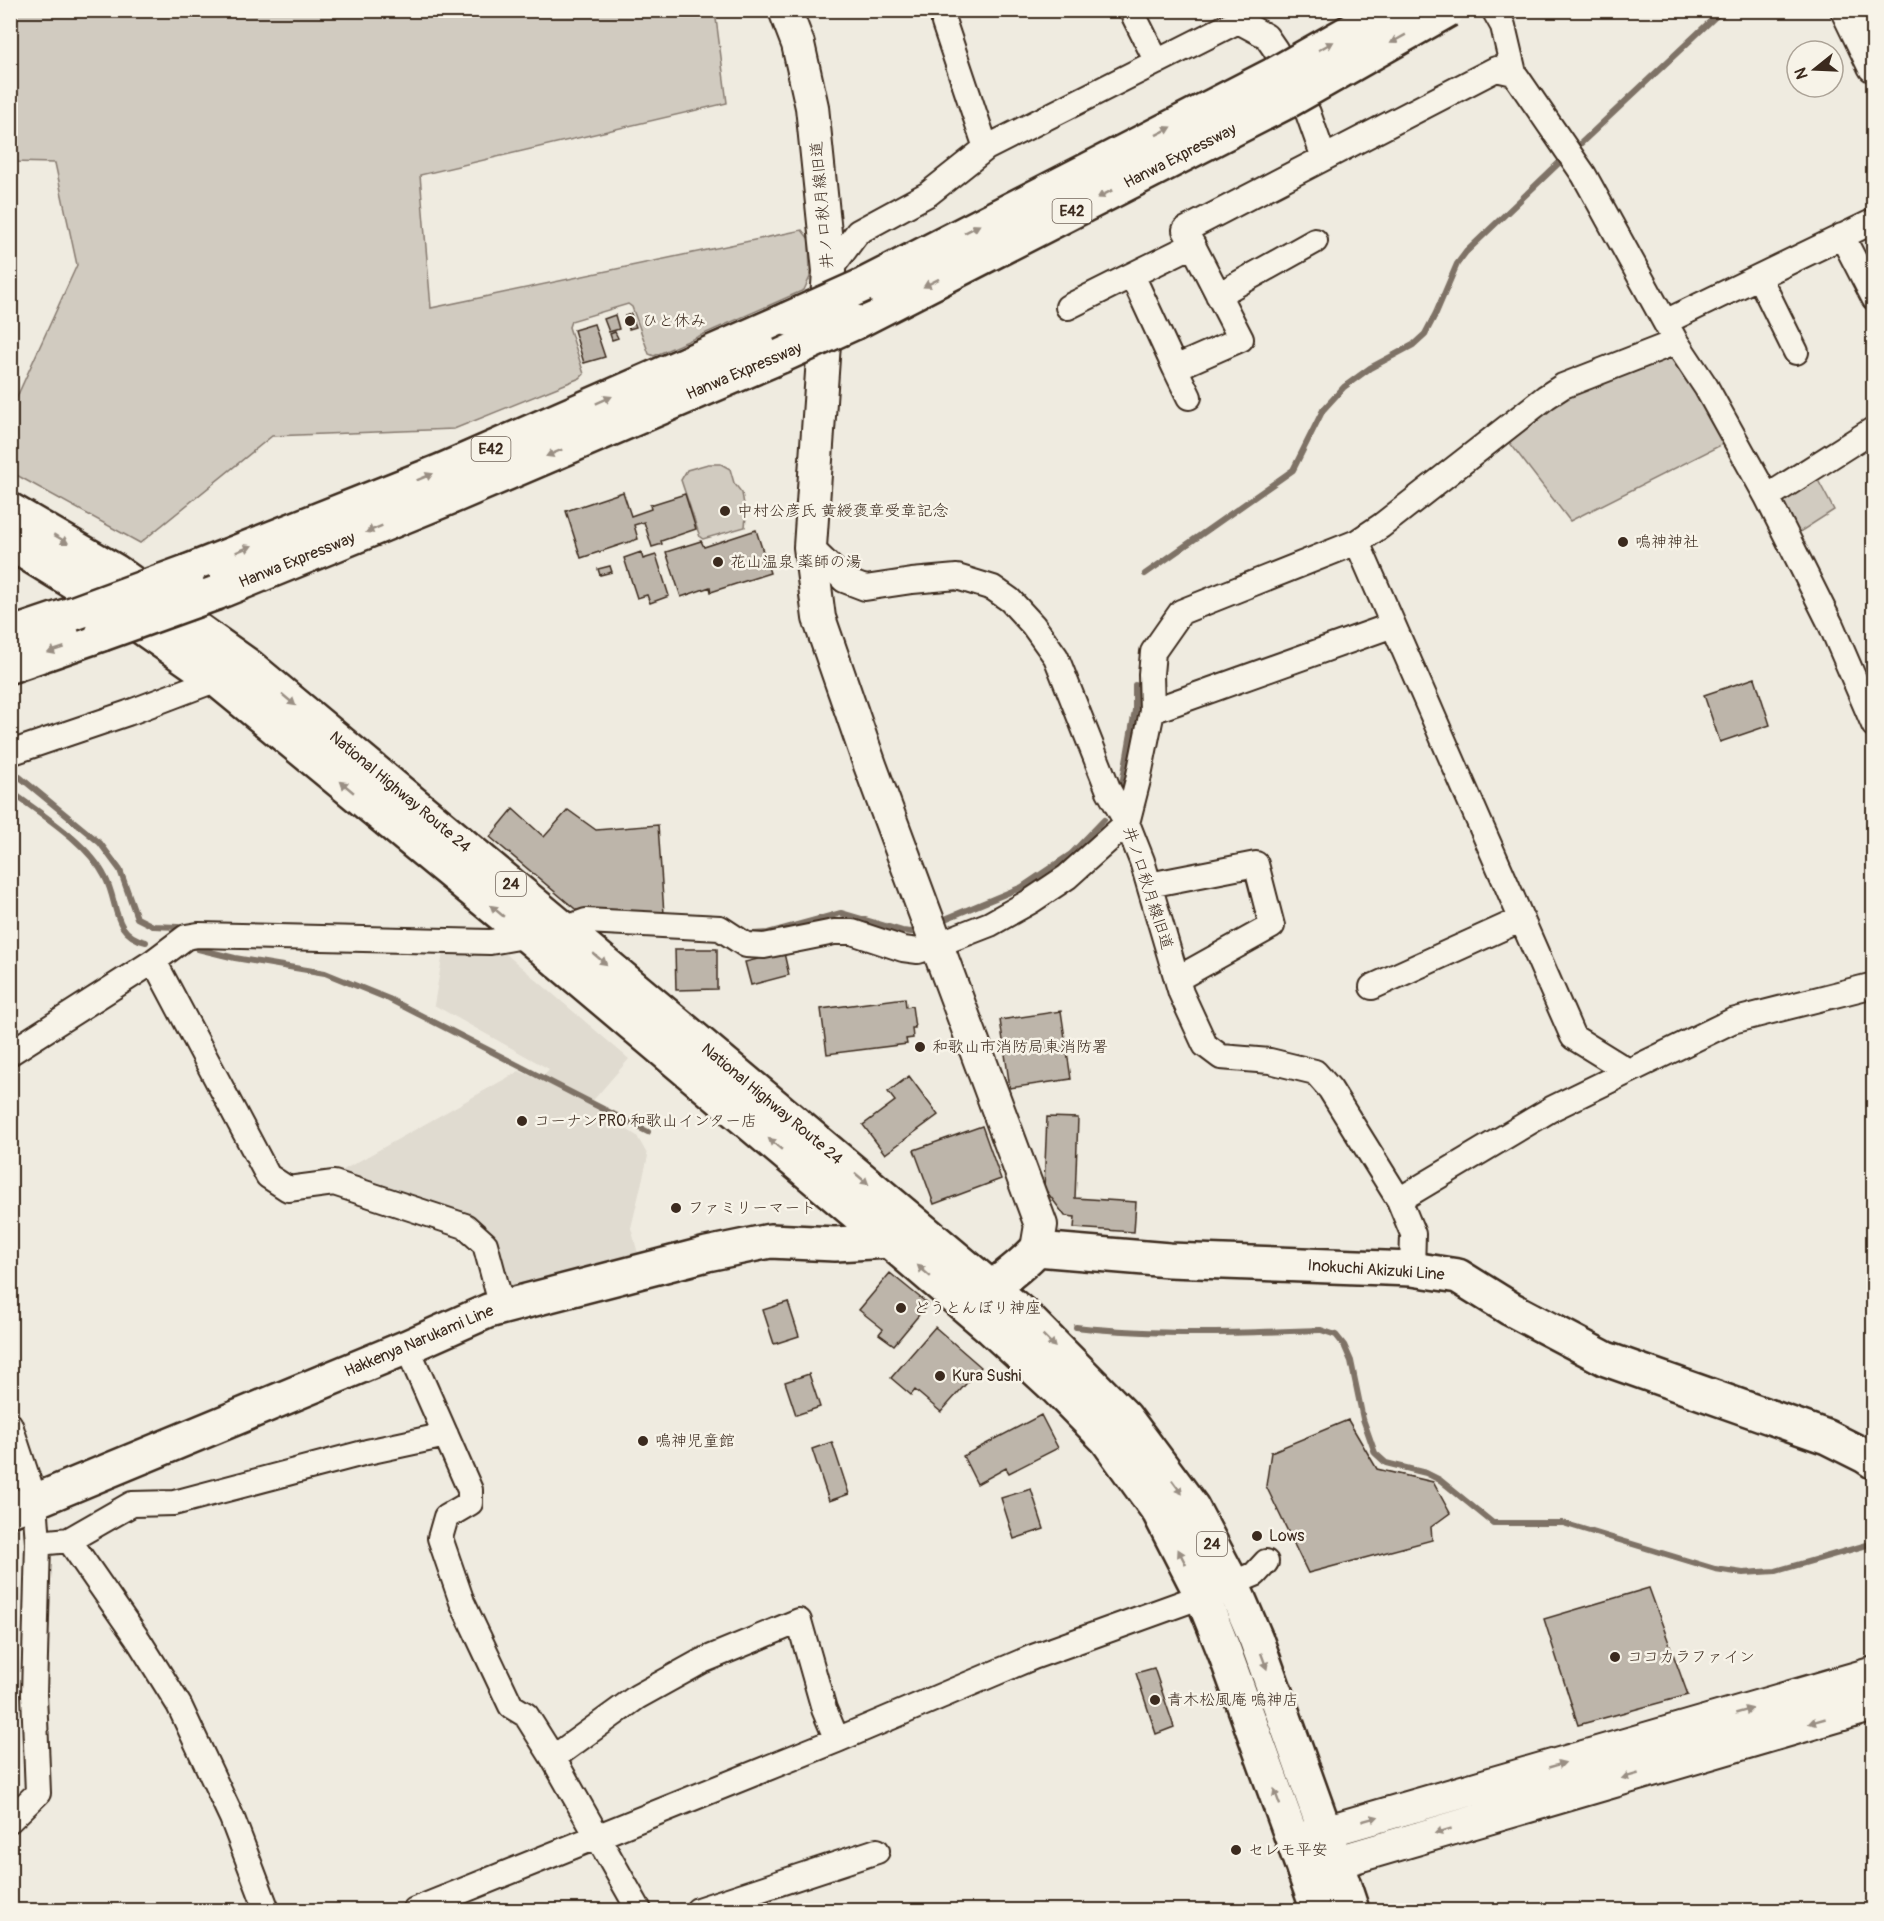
<svg xmlns="http://www.w3.org/2000/svg" width="1884" height="1921" viewBox="0 0 1884 1921" font-family="Pangolin,'Klee One',sans-serif">
	<style>
		.built { fill: #e0dbd0 }
		.green { fill: #d1cbc0; stroke: #867a6f; stroke-width: 1.5 }
		.lines { fill: none; stroke-linecap: round; stroke-linejoin: round }
		.stream { stroke: #7e7266; stroke-width: 6 }
		.building { fill: #bdb5aa; stroke: #3b2a1e; stroke-width: 1.5 }
		.minor-casing { stroke: #3b2a1e; stroke-width: 28 }
		.tertiary-casing { stroke: #3b2a1e; stroke-width: 36 }
		.secondary-casing { stroke: #3b2a1e; stroke-width: 38 }
		.trunk-casing { stroke: #3b2a1e; stroke-width: 38 }
		.motorway-casing { stroke: #3b2a1e; stroke-width: 38 }
		.minor { stroke: #f7f3e8; stroke-width: 24 }
		.tertiary { stroke: #f7f3e8; stroke-width: 32 }
		.secondary { stroke: #f7f3e8; stroke-width: 33 }
		.trunk { stroke: #f7f3e8; stroke-width: 33 }
		.motorway { stroke: #f7f3e8; stroke-width: 33 }
		.motorway-bridge-casing { stroke: #3b2a1e; stroke-width: 38; stroke-linecap: butt }
		.motorway-bridge { stroke: #f7f3e8; stroke-width: 33 }
		.oneway { fill: #998e83 }
		.poi-dot { fill: #3b2a1e; stroke: #f7f3e8; stroke-width: 2 }
		.labels { text-anchor: middle; dominant-baseline: central; stroke-width: 5; stroke-linejoin: round; paint-order: stroke }
		.shield { fill: #f7f3e8; stroke: #73665b; stroke-width: 1.5 }
		.shield-label { font-size: 15px; font-weight: bold; fill: #3b2a1e }
		.street-label { font-size: 16px; fill: #3b2a1e; stroke: #f7f3e8 }
		.poi-label { font-size: 16px; fill: #3b2a1e; stroke: #f7f3e8; text-anchor: start }
	</style>
	<rect width="100%" height="100%" fill="#efebe0"/>
	<filter id="ink" filterUnits="userSpaceOnUse"><feTurbulence type="fractalNoise" baseFrequency=".0167" numOctaves="2"/><feDisplacementMap in="SourceGraphic" scale="12" xChannelSelector="R" yChannelSelector="G"/><feConvolveMatrix kernelMatrix="1 2 1 2 8 2 1 2 1" color-interpolation-filters="sRGB"/></filter>
	<g filter="url(#ink)">
		<path class="built" d="M 443,953 L 506,954 L 629,1059 L 589,1105 L 637,1136 L 648,1156 L 631,1228 L 640,1261 L 509,1298 L 490,1234 L 461,1210 L 369,1185 L 329,1178 L 519,1071 L 540,1080 L 549,1069 L 434,1005 Z"/>
		<path class="green" d="M 11,10 L 715,11 L 727,103 L 420,175 L 431,308 L 802,230 L 809,239 L 810,277 L 804,290 L 654,356 L 649,354 L 632,307 L 628,304 L 571,321 L 569,327 L 584,374 L 580,378 L 454,429 L 272,436 L 140,543 L 11,472 L 11,410 L 77,265 L 55,163 L 11,162 Z
			M 1675,345 L 1731,440 L 1570,521 L 1503,434 L 1553,395 Z
			M 708,464 L 721,464 L 730,469 L 734,483 L 742,493 L 746,516 L 745,527 L 703,539 L 700,537 L 681,480 L 687,470 Z
			M 1811,467 L 1834,510 L 1792,537 L 1771,494 Z"/>
		<g class="lines">
			<path class="stream" d="M 1578,146 L 1715,17 L 1725,10
				M 1145,574 L 1293,470 L 1323,410 L 1344,387 L 1370,368 L 1413,345 L 1425,334 L 1436,313 L 1457,264 L 1466,252 L 1562,160
				M 10,769 L 100,843 L 120,870 L 137,918 L 153,926 L 178,927
				M 1121,790 L 1135,710 L 1135,685
				M 10,791 C 41,814 88,843 105,877 C 119,903 111,934 146,942
				M 945,919 L 1022,887 L 1071,854 L 1104,820
				M 753,934 L 768,933 L 841,913 L 902,931 L 912,932
				M 198,949 L 235,958 L 325,973 L 389,999 L 648,1132
				M 1076,1327 C 1158,1336 1239,1333 1321,1330 L 1336,1335 L 1344,1345 L 1351,1361 L 1363,1419 L 1375,1453 L 1386,1463 L 1426,1473 L 1440,1480 L 1493,1523 L 1563,1523 L 1715,1569 L 1743,1573 L 1776,1571 L 1874,1543"/>
		</g>
		<path class="building" d="M 631,314 L 636,327 L 629,329 L 625,316 Z
			M 615,315 L 619,329 L 609,332 L 604,319 Z
			M 594,324 L 605,357 L 584,363 L 574,330 Z
			M 615,332 L 618,338 L 612,340 L 610,334 Z
			M 623,492 L 631,516 L 651,509 L 650,505 L 685,494 L 696,529 L 661,541 L 662,544 L 652,547 L 644,522 L 634,525 L 638,539 L 581,558 L 566,511 Z
			M 756,530 L 770,573 L 711,592 L 710,587 L 681,597 L 666,552 L 701,541 L 704,547 Z
			M 641,552 L 643,559 L 656,555 L 669,596 L 650,603 L 647,595 L 637,598 L 624,558 Z
			M 610,566 L 612,572 L 600,575 L 598,569 Z
			M 1755,678 L 1770,725 L 1720,742 L 1704,695 Z
			M 513,809 L 544,837 L 568,810 L 596,830 L 658,825 L 664,914 L 587,919 L 490,837 Z
			M 675,949 L 717,949 L 717,989 L 676,990 Z
			M 784,953 L 789,975 L 751,985 L 745,962 Z
			M 905,998 L 906,1007 L 912,1006 L 915,1028 L 912,1028 L 913,1038 L 906,1039 L 907,1044 L 827,1054 L 821,1009 Z
			M 1061,1011 L 1071,1079 L 1010,1088 L 1000,1020 Z
			M 909,1076 L 938,1115 L 885,1154 L 863,1125 L 895,1101 L 888,1092 Z
			M 1047,1117 L 1078,1118 L 1075,1198 L 1136,1202 L 1134,1232 L 1074,1228 L 1075,1217 L 1065,1216 L 1044,1188 Z
			M 982,1126 L 1001,1179 L 934,1204 L 914,1150 Z
			M 890,1273 L 928,1304 L 894,1345 L 879,1334 L 883,1329 L 859,1310 Z
			M 788,1302 L 799,1336 L 774,1344 L 763,1310 Z
			M 935,1327 L 981,1367 L 941,1412 L 915,1390 L 911,1395 L 891,1378 Z
			M 809,1374 L 820,1407 L 796,1415 L 785,1382 Z
			M 1041,1415 L 1058,1448 L 1009,1473 L 1006,1468 L 977,1484 L 963,1456 Z
			M 1348,1420 L 1377,1469 L 1433,1482 L 1450,1513 L 1431,1527 L 1432,1540 L 1308,1573 L 1266,1486 L 1271,1452 Z
			M 832,1442 L 849,1494 L 829,1501 L 812,1449 Z
			M 1031,1489 L 1044,1529 L 1014,1539 L 1001,1498 Z
			M 1649,1588 L 1688,1695 L 1578,1725 L 1544,1619 Z
			M 1154,1668 L 1174,1727 L 1156,1734 L 1136,1673 Z"/>
		<g class="lines">
			<defs>
				<path id="minor" d="M 1131,10 L 1157,62
					M 1494,10 L 1503,26 L 1514,73 L 1584,175 L 1676,342 L 1706,387 L 1767,497 L 1831,625 L 1874,725
					M 944,23 L 986,148
					M 1842,236 L 1874,298
					M 1193,245 L 1132,275 L 1175,368 L 1241,339 L 1185,230 L 1496,69 L 1514,73
					M 829,271 L 858,232 L 928,194 L 986,148 L 1238,21 L 1266,36 L 1275,49 L 1308,113 L 1324,158
					M 1759,277 L 1796,352
					M 1218,295 L 1315,241
					M 1068,307 L 1132,275
					M 1665,322 L 1874,221
					M 1175,368 L 1189,397
					M 1767,497 L 1874,429
					M 1357,542 L 1573,1037 L 1628,1071
					M 810,547 L 844,580 L 865,588 L 912,581 L 957,577 L 993,588 L 1010,600 L 1033,625 L 1056,657 L 1109,791 L 1127,823 L 1142,861 L 1181,993 L 1205,1045 L 1221,1057 L 1270,1061 L 1315,1072 L 1330,1089 L 1399,1200 L 1413,1234 L 1412,1269
					M 1152,711 L 1393,625
					M 10,753 L 128,713 L 228,675
					M 1149,885 L 1256,864 L 1272,926 L 1177,979
					M 154,961 L 268,1176 L 288,1189 L 334,1183 L 465,1226 L 485,1244 L 502,1307
					M 1372,987 L 1522,919
					M 10,1053 L 154,961 L 186,937 L 198,935 L 490,942 L 564,929 L 586,921 L 720,928 L 746,945 L 764,946 L 834,932 L 852,932 L 903,949 L 918,951 L 936,945 L 990,924 L 1031,901 L 1067,877 L 1127,823 L 1138,780 L 1152,711 L 1151,674 L 1153,652 L 1181,612 L 1357,542 L 1381,526 L 1546,397 L 1563,386 L 1676,342
					M 1399,1200 L 1553,1108 L 1732,1021 L 1874,985
					M 407,1347 L 470,1490 L 470,1503 L 446,1517 L 440,1538 L 462,1602 L 511,1706 L 526,1715 L 553,1758 L 639,1910
					M 10,1425 L 35,1501 L 38,1543 L 34,1694 L 38,1793 L 10,1820
					M 69,1540 L 139,1641 L 179,1705 L 232,1818 L 267,1910
					M 38,1543 L 69,1540 L 132,1504 L 174,1503 L 367,1452 L 446,1435
					M 553,1758 L 637,1697 L 702,1661 L 799,1621 L 824,1709 L 837,1740
					M 415,1910 L 837,1740 L 1033,1657 L 1202,1596 L 1255,1574 L 1266,1562
					M 698,1910 L 877,1851"/>
				<path id="tertiary" d="M 785,10 L 798,44 L 812,107 L 829,271 L 810,547 L 819,618 L 870,765 L 1041,1225 L 1037,1249
					M 1847,10 L 1874,66
					M 1300,1839 L 1874,1673
					M 1310,1870 L 1874,1705"/>
				<path id="secondary" d="M 971,1306 C 992,1285 1017,1271 1037,1249 L 1169,1260 L 1412,1269 L 1458,1276 L 1511,1309 L 1606,1359 L 1827,1437 L 1865,1456 L 1874,1462
					M 10,1510 L 35,1501 L 407,1347 L 488,1311 L 707,1254 L 770,1241 L 835,1244 L 889,1241 L 905,1226
					M 1336,1862 L 1352,1910
					M 1304,1871 L 1318,1910"/>
				<path id="trunk" d="M 10,510 L 115,571 L 250,667 L 564,929 L 1025,1316 L 1125,1417 L 1192,1507 L 1232,1583 L 1256,1639 L 1336,1862
					M 10,543 L 101,599 L 216,679 L 528,936 L 889,1241 L 992,1329 L 1056,1388 L 1107,1440 L 1159,1512 L 1202,1596 L 1225,1653 L 1304,1871"/>
				<path id="motorway" d="M 864,285 L 1275,74
					M 856,322 L 1288,101
					M 189,571 L 441,471 L 788,319
					M 216,593 L 456,495 L 781,356
					M 10,635 L 72,614
					M 10,666 L 102,634"/>
			</defs>
			<use href="#minor" class="minor-casing"/>
			<use href="#tertiary" class="tertiary-casing"/>
			<use href="#secondary" class="secondary-casing"/>
			<use href="#trunk" class="trunk-casing"/>
			<use href="#motorway" class="motorway-casing"/>
			<use href="#minor" class="minor"/>
			<use href="#tertiary" class="tertiary"/>
			<use href="#secondary" class="secondary"/>
			<use href="#trunk" class="trunk"/>
			<use href="#motorway" class="motorway"/>
			<defs>
				<path id="motorway-bridge" d="M 1275,74 L 1388,10
					M 1288,101 L 1448,10
					M 788,319 L 864,285
					M 781,356 L 856,322
					M 72,614 L 189,571
					M 102,634 L 216,593"/>
			</defs>
			<use href="#motorway-bridge" class="motorway-bridge-casing"/>
			<use href="#motorway-bridge" class="motorway-bridge"/>
		</g>
		<defs><path id="oneway-solid" d="M-6-.8H1V-3.2L6.5 0L1 3.2V.8H-6Z" transform="scale(1.5)"/></defs>
		<g class="oneway">
			<use href="#oneway-solid" transform="translate(1398 39) rotate(151)"/>
			<use href="#oneway-solid" transform="translate(1326 46) rotate(-29)"/>
			<use href="#oneway-solid" transform="translate(1164 131) rotate(-27)"/>
			<use href="#oneway-solid" transform="translate(1105 194) rotate(153)"/>
			<use href="#oneway-solid" transform="translate(972 229) rotate(-27)"/>
			<use href="#oneway-solid" transform="translate(931 283) rotate(153)"/>
			<use href="#oneway-solid" transform="translate(604 400) rotate(-24)"/>
			<use href="#oneway-solid" transform="translate(554 453) rotate(157)"/>
			<use href="#oneway-solid" transform="translate(425 477) rotate(-22)"/>
			<use href="#oneway-solid" transform="translate(374 529) rotate(158)"/>
			<use href="#oneway-solid" transform="translate(61 539) rotate(31)"/>
			<use href="#oneway-solid" transform="translate(244 549) rotate(-22)"/>
			<use href="#oneway-solid" transform="translate(56 650) rotate(161)"/>
			<use href="#oneway-solid" transform="translate(289 700) rotate(40)"/>
			<use href="#oneway-solid" transform="translate(347 787) rotate(-140)"/>
			<use href="#oneway-solid" transform="translate(497 911) rotate(-140)"/>
			<use href="#oneway-solid" transform="translate(600 959) rotate(40)"/>
			<use href="#oneway-solid" transform="translate(775 1144) rotate(-140)"/>
			<use href="#oneway-solid" transform="translate(862 1179) rotate(40)"/>
			<use href="#oneway-solid" transform="translate(924 1271) rotate(-139)"/>
			<use href="#oneway-solid" transform="translate(1049 1341) rotate(45)"/>
			<use href="#oneway-solid" transform="translate(1177 1487) rotate(53)"/>
			<use href="#oneway-solid" transform="translate(1182 1557) rotate(-117)"/>
			<use href="#oneway-solid" transform="translate(1264 1661) rotate(70)"/>
			<use href="#oneway-solid" transform="translate(1744 1711) rotate(-16)"/>
			<use href="#oneway-solid" transform="translate(1817 1721) rotate(164)"/>
			<use href="#oneway-solid" transform="translate(1557 1765) rotate(-16)"/>
			<use href="#oneway-solid" transform="translate(1630 1776) rotate(164)"/>
			<use href="#oneway-solid" transform="translate(1277 1797) rotate(-110)"/>
			<use href="#oneway-solid" transform="translate(1370 1819) rotate(-16)"/>
			<use href="#oneway-solid" transform="translate(1443 1831) rotate(164)"/>
		</g>
	</g>
	<g class="poi-dot">
		<circle cx="630" cy="321" r="6"/>
		<circle cx="725" cy="511" r="6"/>
		<circle cx="1623" cy="542" r="6"/>
		<circle cx="718" cy="562" r="6"/>
		<circle cx="920" cy="1047" r="6"/>
		<circle cx="522" cy="1121" r="6"/>
		<circle cx="676" cy="1208" r="6"/>
		<circle cx="901" cy="1308" r="6"/>
		<circle cx="940" cy="1376" r="6"/>
		<circle cx="643" cy="1441" r="6"/>
		<circle cx="1257" cy="1536" r="6"/>
		<circle cx="1615" cy="1657" r="6"/>
		<circle cx="1155" cy="1700" r="6"/>
		<circle cx="1236" cy="1850" r="6"/>
	</g>
	<g class="labels">
		<g class="shield">
			<rect x="1052.5" y="199" width="39" height="24" rx="4.5"/>
			<rect x="471.5" y="437" width="39" height="24" rx="4.5"/>
			<rect x="496" y="872" width="30" height="24" rx="4.5"/>
			<rect x="1197" y="1532" width="30" height="24" rx="4.5"/>
		</g>
		<g class="shield-label">
			<text x="1072" y="211">E42</text>
			<text x="491" y="449">E42</text>
			<text x="511" y="884">24</text>
			<text x="1212" y="1544">24</text>
		</g>
		<g class="street-label">
			<text transform="translate(1180 156) rotate(-27)">Hanwa Expressway</text>
			<text transform="translate(822 205) rotate(-95)">井ノ口秋月線旧道</text>
			<text transform="translate(744 371) rotate(-23)">Hanwa Expressway</text>
			<text transform="translate(297 560) rotate(-22)">Hanwa Expressway</text>
			<text transform="translate(400 792) rotate(40)">National Highway Route 24</text>
			<text transform="translate(1148 888) rotate(72)">井ノ口秋月線旧道</text>
			<text transform="translate(772 1104) rotate(40)">National Highway Route 24</text>
			<text transform="translate(1376 1270) rotate(4)">Inokuchi Akizuki Line</text>
			<text transform="translate(419 1341) rotate(-23)">Hakkenya Narukami Line</text>
		</g>
		<g class="poi-label">
			<text x="642" y="321">ひと休み</text>
			<text x="737" y="511">中村公彦氏 黄綬褒章受章記念</text>
			<text x="1635" y="542">鳴神神社</text>
			<text x="730" y="562">花山温泉 薬師の湯</text>
			<text x="932" y="1047">和歌山市消防局東消防署</text>
			<text x="534" y="1121">コーナンPRO 和歌山インター店</text>
			<text x="688" y="1208">ファミリーマート</text>
			<text x="913" y="1308">どうとんぼり神座</text>
			<text x="952" y="1376">Kura Sushi</text>
			<text x="655" y="1441">嗚神児童館</text>
			<text x="1269" y="1536">Lows</text>
			<text x="1627" y="1657">ココカラファイン</text>
			<text x="1167" y="1700">青木松風庵 鳴神店</text>
			<text x="1248" y="1850">セレモ平安</text>
		</g>
	</g>
	<rect width="1884" height="1921" fill="none" stroke="#f7f3e8" stroke-width="36"/>
	<rect x="18" y="18" width="1848" height="1885" fill="none" stroke="#3b2a1e" stroke-width="2" filter="url(#ink)"/>
	<g transform="translate(1815 69) rotate(252)"><circle r="28" fill="#f7f3e8" stroke="#aca397" stroke-width="1.5"/>
	<path d="M0-4.5L10 22L0 15L-10 22Z" fill="#3b2a1e"/>
	<text y="-9" font-size="16" font-weight="bold" text-anchor="middle" fill="#3b2a1e">N</text>
	</g>
</svg>
